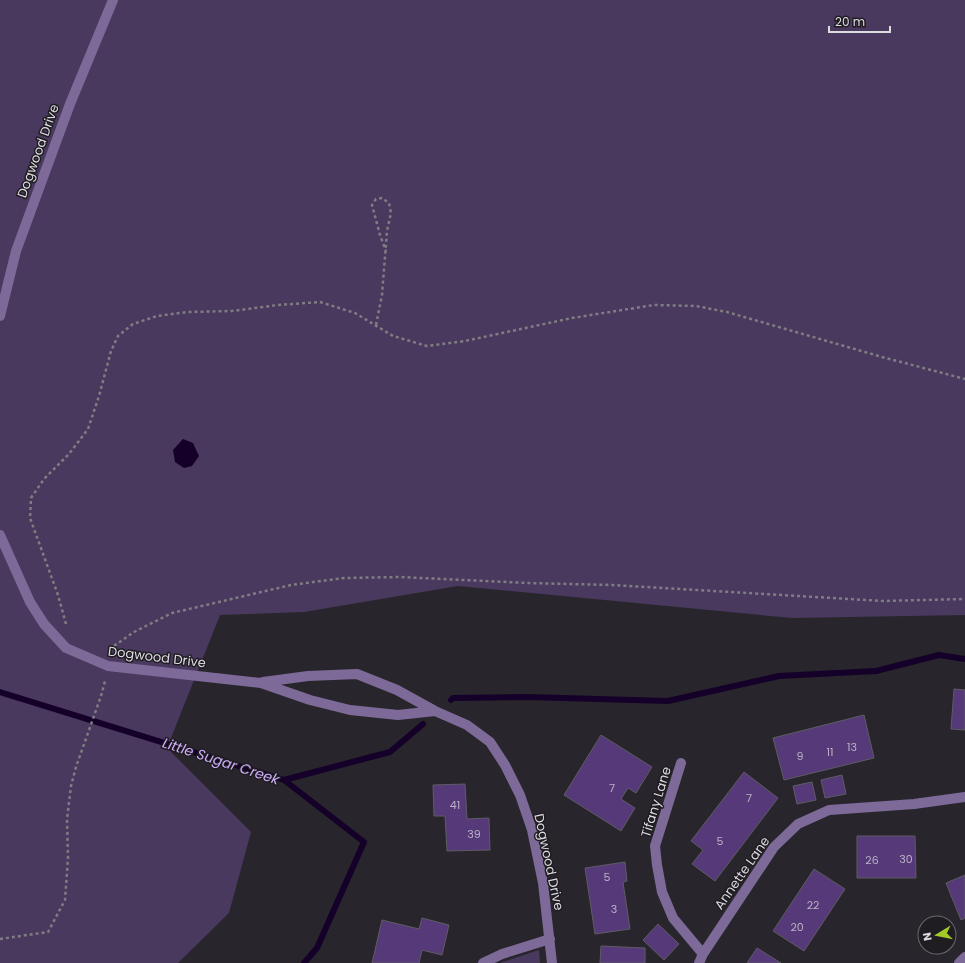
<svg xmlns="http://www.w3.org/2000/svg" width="965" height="963" viewBox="0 0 965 963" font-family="Poppins,sans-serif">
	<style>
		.green { fill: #49395f }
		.water { fill: #140028 }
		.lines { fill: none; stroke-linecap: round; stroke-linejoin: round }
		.stream { stroke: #140028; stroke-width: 6 }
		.building { fill: #553978; stroke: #5f5c63 }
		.path { stroke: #7f7d82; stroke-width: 2.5; stroke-dasharray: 3 3; stroke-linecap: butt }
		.minor { stroke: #7d6a99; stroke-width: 10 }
		.labels { text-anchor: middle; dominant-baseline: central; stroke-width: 3; stroke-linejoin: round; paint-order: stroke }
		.number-label { font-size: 11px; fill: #bab2c5 }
		.street-label { font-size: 13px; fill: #dcdbdf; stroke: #1f1c22 }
		.water-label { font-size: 14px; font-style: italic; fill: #ccadf7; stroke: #1f1c22 }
	</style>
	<rect width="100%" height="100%" fill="#28262c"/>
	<path class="green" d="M 0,0 L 965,0 L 965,615 L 792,618 L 458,586 L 304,612 L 220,615 L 167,748 L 251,832 L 229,913 L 178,963 L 0,963 Z
		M 539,950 L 540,963 L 500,963 Z"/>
	<path class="water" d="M 183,439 L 193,443 L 199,456 L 192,466 L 184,468 L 175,462 L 173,450 Z"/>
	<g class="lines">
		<path class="stream" d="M 0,692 L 284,780 L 364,842 L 317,948 L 304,963
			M 451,700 L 453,698 L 527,697 L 668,701 L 779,676 L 876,671 L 939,655 L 965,659
			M 284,780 L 390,752 L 423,724"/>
	</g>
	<path class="building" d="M 954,689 L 965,690 L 965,730 L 951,729 Z
		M 864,715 L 874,758 L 784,780 L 773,738 Z
		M 601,735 L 652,767 L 636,793 L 628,788 L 621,799 L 635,808 L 621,831 L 564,795 Z
		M 744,772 L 778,798 L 715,881 L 692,864 L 703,850 L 691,841 Z
		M 842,775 L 846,794 L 825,798 L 821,780 Z
		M 812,782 L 816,800 L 797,804 L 793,786 Z
		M 465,784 L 467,819 L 489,818 L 490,850 L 447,851 L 445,816 L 434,816 L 433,785 Z
		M 857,836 L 915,836 L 916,878 L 857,878 Z
		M 625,862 L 627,881 L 623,882 L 630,929 L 595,934 L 585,868 Z
		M 814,869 L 845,889 L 804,951 L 773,931 Z
		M 965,875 L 965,918 L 961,920 L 946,883 Z
		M 422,918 L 449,925 L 442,955 L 422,950 L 419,963 L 372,963 L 382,920 L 419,929 Z
		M 658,924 L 679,944 L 664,960 L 643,940 Z
		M 601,946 L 645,948 L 645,963 L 600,963 Z
		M 757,948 L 781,963 L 747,963 Z"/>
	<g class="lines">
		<path class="path" d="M 376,325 L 382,295 L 387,231 L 391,213 L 389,203 L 382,198 L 376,199 L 372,205 L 380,235 L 386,251
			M 66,624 L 58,595 L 30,518 L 31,498 L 44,479 L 69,454 L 88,429 L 99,396 L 111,351 L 118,336 L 133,324 L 157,316 L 188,312 L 232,311 L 278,305 L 320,302 L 355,313 L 393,336 L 427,346 L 465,341 L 572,318 L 654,305 L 696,306 L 727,312 L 882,357 L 965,379
			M 110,650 L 111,648 L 134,632 L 172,613 L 291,585 L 344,578 L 400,577 L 528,583 L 612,585 L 883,601 L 965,599
			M 0,939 L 48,932 L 65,900 L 68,858 L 67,819 L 71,786 L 76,767 L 101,696 L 105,681"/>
		<path class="minor" d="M 0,316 L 16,251 L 70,104 L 113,0
			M 0,535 L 30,602 L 44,624 L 66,648 L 108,666 L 261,683 L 310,700 L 350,710 L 398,715 L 435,711
			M 263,682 L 308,676 L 357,674 L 397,690 L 435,711 L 467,725 L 490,742 L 505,765 L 520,795 L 532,830 L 543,883 L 552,963
			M 681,763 L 655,846 L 657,865 L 662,892 L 673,918 L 703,954
			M 483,963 L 502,954 L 550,939
			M 699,963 L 703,954 L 774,847 L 798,824 L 829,810 L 914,804 L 965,797
			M 959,963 L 965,957"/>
	</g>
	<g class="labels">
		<g class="number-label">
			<text x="852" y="747">13</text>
			<text x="830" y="752">11</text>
			<text x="800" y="756">9</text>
			<text x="612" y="788">7</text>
			<text x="749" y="798">7</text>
			<text x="455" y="805">41</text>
			<text x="474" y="834">39</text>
			<text x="720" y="841">5</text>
			<text x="906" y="859">30</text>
			<text x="872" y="860">26</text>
			<text x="607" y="877">5</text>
			<text x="813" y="905">22</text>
			<text x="614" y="909">3</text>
			<text x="797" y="927">20</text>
		</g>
		<g class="street-label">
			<text transform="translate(38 151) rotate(-70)">Dogwood Drive</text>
			<text transform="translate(157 657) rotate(7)">Dogwood Drive</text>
			<text transform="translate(656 802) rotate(-73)">Tifany Lane</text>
			<text transform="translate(549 862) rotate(78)">Dogwood Drive</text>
			<text transform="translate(742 873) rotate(-55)">Annette Lane</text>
		</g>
		<g class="water-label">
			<text transform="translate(221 761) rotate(18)">Little Sugar Creek</text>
		</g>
	</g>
	<g transform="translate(937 935) rotate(260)"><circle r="19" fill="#1f1c22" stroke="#6b686e"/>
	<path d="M0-3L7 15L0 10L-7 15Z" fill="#a3c927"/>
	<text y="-6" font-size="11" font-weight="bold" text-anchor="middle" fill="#dcdbdf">N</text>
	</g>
	<path d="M829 26v6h61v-6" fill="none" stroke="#dcdbdf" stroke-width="2"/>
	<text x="835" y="26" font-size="12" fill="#dcdbdf" stroke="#1f1c22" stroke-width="3" paint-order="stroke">20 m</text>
</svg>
